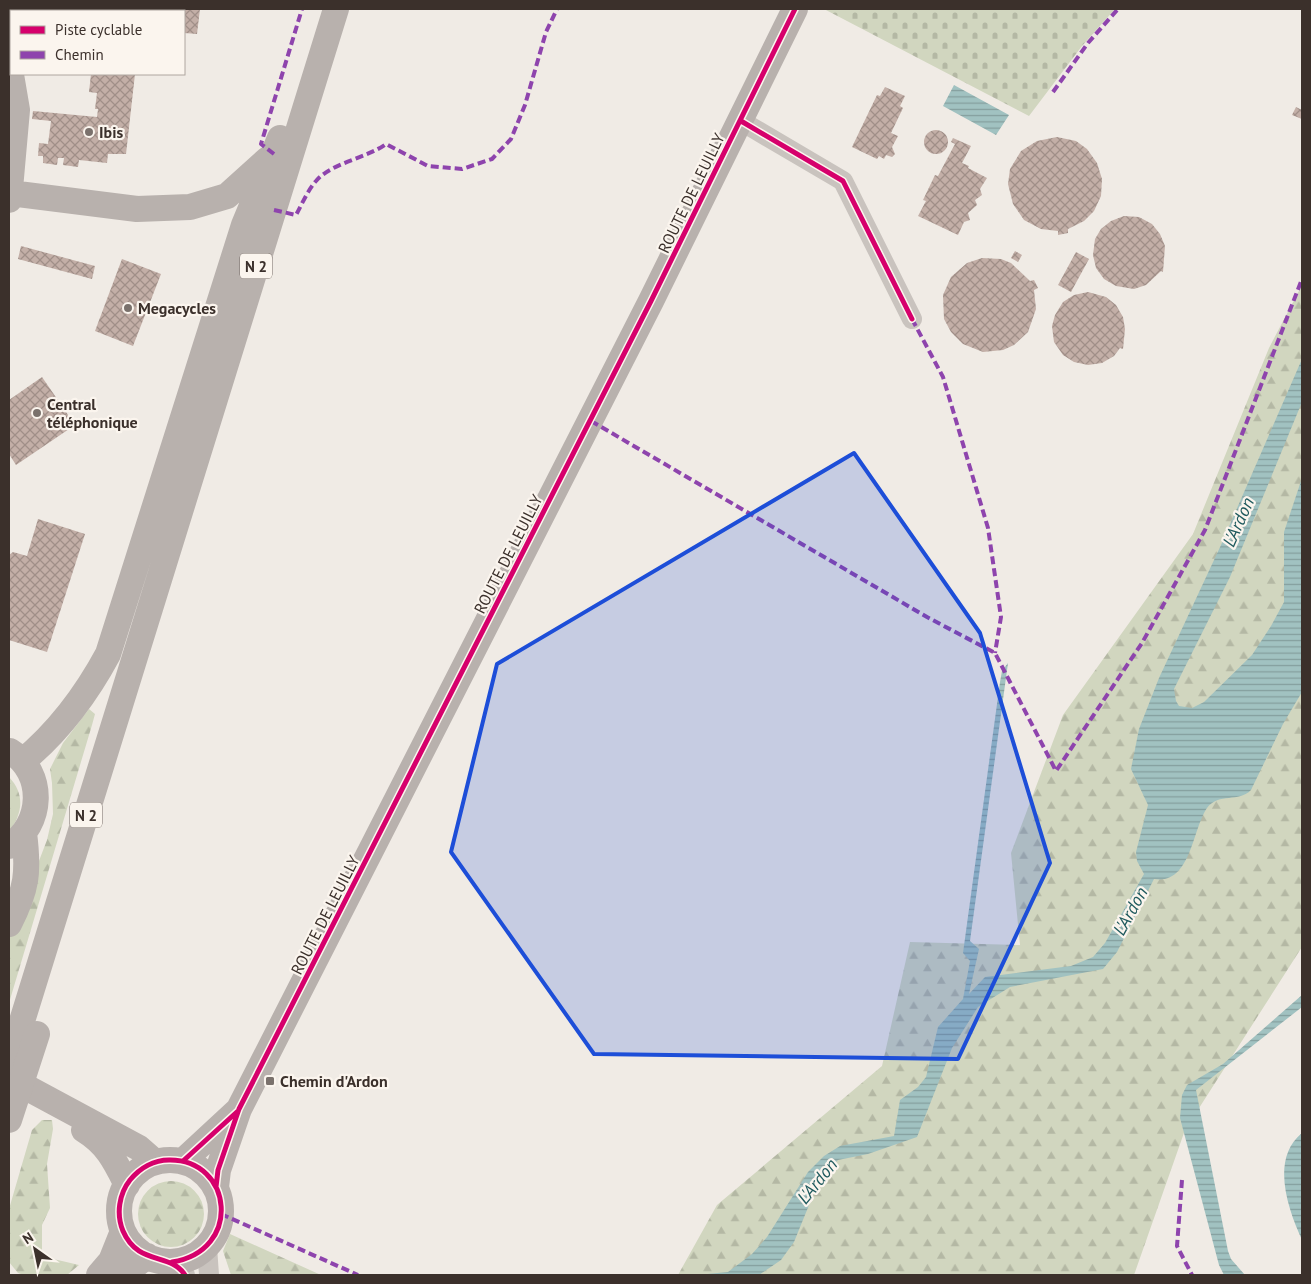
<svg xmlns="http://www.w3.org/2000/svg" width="1311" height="1284" viewBox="0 0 1311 1284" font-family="'PT Sans',sans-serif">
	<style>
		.forest { fill: url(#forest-firs) }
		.cemetery { fill: url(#cemetery-stones) }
		.water { fill: url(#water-rules) }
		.building { fill: url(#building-cross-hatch) }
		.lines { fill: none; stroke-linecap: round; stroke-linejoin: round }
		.minor { stroke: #c9c3be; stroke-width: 20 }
		.major { stroke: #b8b1ad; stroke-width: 26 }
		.major-bridge { stroke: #b8b1ad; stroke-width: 26 }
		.quiet { stroke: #8e44ad; stroke-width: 4; stroke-dasharray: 8 4; stroke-linecap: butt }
		.cycleway-casing { stroke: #fbf5ee; stroke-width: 8 }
		.cycleway { stroke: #d6006c; stroke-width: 5 }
		.marked { fill: #1d4ed8; fill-opacity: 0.2; stroke: #1d4ed8; stroke-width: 4; stroke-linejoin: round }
		.poi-dot { fill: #7a716c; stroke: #fbf5ee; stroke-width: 2 }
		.labels { text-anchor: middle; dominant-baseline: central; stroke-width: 4.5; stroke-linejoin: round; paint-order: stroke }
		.shield { fill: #fbf5ee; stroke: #756b66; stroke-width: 1 }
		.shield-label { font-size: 15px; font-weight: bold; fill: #3b302b }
		.poi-label { font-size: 16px; font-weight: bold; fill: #3b302b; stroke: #fbf5ee; text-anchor: start }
		.street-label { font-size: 16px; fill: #3b302b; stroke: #fbf5ee }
		.water-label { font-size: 18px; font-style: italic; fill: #1f5a5e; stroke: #fbf5ee }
	</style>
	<defs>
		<pattern id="forest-firs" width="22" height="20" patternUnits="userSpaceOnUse" patternTransform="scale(1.25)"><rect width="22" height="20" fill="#d1d6bf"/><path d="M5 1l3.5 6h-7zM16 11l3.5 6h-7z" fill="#b4b8a4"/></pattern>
		<pattern id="cemetery-stones" width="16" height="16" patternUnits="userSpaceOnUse" patternTransform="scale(1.25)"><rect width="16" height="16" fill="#d1d6bf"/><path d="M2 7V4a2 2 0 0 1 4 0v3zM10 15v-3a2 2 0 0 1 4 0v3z" fill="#b4b8a4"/></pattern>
		<pattern id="water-rules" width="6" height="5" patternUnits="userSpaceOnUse" patternTransform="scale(1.25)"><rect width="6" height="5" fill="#a1c2c1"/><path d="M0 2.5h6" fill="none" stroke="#849e9d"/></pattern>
		<pattern id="building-cross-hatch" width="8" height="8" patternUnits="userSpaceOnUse" patternTransform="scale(1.25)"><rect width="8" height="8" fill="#c3afa7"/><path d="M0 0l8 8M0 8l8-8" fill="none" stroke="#a08f88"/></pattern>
	</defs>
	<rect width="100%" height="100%" fill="#f0ebe5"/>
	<path class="forest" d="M 1302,285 L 1302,947 L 1185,1130 L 1134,1275 L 678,1275 L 717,1205 L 882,1066 L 910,942 L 1020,945 L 1011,853 L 1063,715 L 1193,534 L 1269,348 Z
		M 89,709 L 95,714 L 92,725 L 9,1003 L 9,939 L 47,840 L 53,814 L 52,783 L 50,769 L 63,743 Z
		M 9,777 C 26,795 22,814 9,832 Z
		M 42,1120 L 52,1120 L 53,1129 L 47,1164 L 50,1208 L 42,1225 L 42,1250 L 45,1257 L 79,1265 L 67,1275 L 24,1275 L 18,1273 L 9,1262 L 9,1209 L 32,1130 Z
		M138 1214a33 33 0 1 1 66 0a33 33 0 1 1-66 0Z
		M 230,1234 L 321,1275 L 231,1275 L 223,1251 Z"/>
	<path class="cemetery" d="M 824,9 L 1115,9 L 1082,46 L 1029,116 Z"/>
	<path class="water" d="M 954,85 L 1009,115 L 996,135 L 943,106 Z
		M 1302,359 L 1302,402 L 1230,577 L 1174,689 L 1176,701 L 1179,706 L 1192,708 L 1204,702 L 1252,655 L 1271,626 L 1284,602 L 1284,532 L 1302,478 L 1302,692 L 1283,724 L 1251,790 C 1239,803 1219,792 1207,808 C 1192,830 1191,885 1154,879 L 1117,952 L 1103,969 L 1010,987 L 978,1007 L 952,1048 L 917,1137 L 868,1154 L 838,1160 L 820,1178 L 794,1242 L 781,1260 L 759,1275 L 697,1275 L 728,1272 L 752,1254 L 767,1237 L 808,1172 L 824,1156 L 840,1146 L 894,1136 L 900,1100 L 918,1087 L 926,1077 L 938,1027 L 963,999 L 970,961 L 963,953 L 1000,682 L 1002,671 L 1008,663 L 970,941 L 979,949 L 969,994 L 985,977 L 1071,966 L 1093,957 L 1105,943 L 1144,874 L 1137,861 L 1136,852 L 1148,805 L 1131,769 L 1139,729 L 1159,678 L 1221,545 Z
		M 1302,995 L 1302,1007 L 1196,1090 L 1228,1251 L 1231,1259 L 1245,1275 L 1224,1275 L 1219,1265 L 1180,1118 L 1182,1095 L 1187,1085 L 1223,1064 Z
		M 1302,1133 L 1302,1240 C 1288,1209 1270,1159 1302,1133 Z"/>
	<path class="building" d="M 96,9 L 200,9 L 197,34 L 184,33 L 184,11 L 96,11 Z
		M 91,74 L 135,74 L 126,154 L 108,154 L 107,163 L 79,160 L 78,167 L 63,165 L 64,158 L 58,158 L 57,165 L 43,163 L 43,156 L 38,156 L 39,143 L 48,144 L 51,121 L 32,119 L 33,111 L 97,117 L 98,109 L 95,109 L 97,93 L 89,92 Z
		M 885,87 L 905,96 L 900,106 L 903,108 L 891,133 L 898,136 L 892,147 L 895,154 L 892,157 L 886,155 L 884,159 L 879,156 L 877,159 L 852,147 L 877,95 L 880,96 Z
		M 1296,107 L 1302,110 L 1302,119 L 1292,115 Z
		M924 142a12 12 0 1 1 24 0a12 12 0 1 1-24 0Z
		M 1057,137 L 1076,141 L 1087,149 L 1097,163 L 1102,179 L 1101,196 L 1094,211 L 1084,221 L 1068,229 L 1068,233 L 1058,235 L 1058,231 L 1041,229 L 1024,220 L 1013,204 L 1008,184 L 1010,169 L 1021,151 L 1037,141 Z
		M 953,138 L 971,146 L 962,163 L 969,166 L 968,168 L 987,178 L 980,189 L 982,195 L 975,200 L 977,205 L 968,213 L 970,220 L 964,222 L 958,235 L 918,216 L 926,201 L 923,200 L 935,175 L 938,176 L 955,144 L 951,142 Z
		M 1124,216 L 1139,217 L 1152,224 L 1160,234 L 1165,246 L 1163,272 L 1161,271 L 1146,285 L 1134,289 L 1116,286 L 1104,279 L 1096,268 L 1093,255 L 1095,239 L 1101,229 L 1111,221 Z
		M 21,246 L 95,266 L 92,279 L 18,259 Z
		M 1015,251 L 1022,255 L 1018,262 L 1011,258 Z
		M 1076,252 L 1089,259 L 1071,292 L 1058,285 Z
		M 982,258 L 1001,259 L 1011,263 L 1030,281 L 1034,280 L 1038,288 L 1034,290 L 1036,309 L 1028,332 L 1014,345 L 1003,350 L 983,352 L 963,344 L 951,332 L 944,319 L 943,295 L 951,277 L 967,263 Z
		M 122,259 L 161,274 L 133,346 L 95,331 Z
		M 1088,292 L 1106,297 L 1116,305 L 1123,317 L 1125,329 L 1123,349 L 1120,348 L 1114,356 L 1102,363 L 1088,365 L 1074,362 L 1063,355 L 1054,342 L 1052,326 L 1055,315 L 1063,302 L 1074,295 Z
		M 42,377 L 75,425 L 16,465 L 9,454 L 9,400 Z
		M 38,519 L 85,534 L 47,652 L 9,640 L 9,555 L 13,552 L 27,556 Z"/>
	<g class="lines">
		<path class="minor" d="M 741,121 L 843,181 L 912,319
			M 207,1247 L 209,1275
			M 172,1262 L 185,1275"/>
		<path class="major" d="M 9,63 L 17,110 L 9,200
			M 10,193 L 137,209 L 190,207 L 227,196 L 268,159
			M 23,761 C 58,732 86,695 108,654 L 244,225 L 280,138
			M 9,846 C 43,825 46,773 10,751
			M 9,924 C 27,889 29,872 24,833
			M 9,1063 L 336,9
			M 9,1078 L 139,1148 L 155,1162
			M 84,1130 C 107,1144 115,1161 127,1185
			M119 1211a51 51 0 1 1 102 0a51 51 0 1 1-102 0Z
			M 183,1161 L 237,1111
			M 216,1187 L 218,1170 L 239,1109 L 651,301 L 795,9
			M 99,1275 L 111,1261 L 123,1231
			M 123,1275 L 147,1256"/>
		<path class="major-bridge" d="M 9,1120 L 37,1034"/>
		<path class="quiet" d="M 1053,92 L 1088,43 L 1118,9
			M 274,154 L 261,144 L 302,9
			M 274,210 L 296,215 C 302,204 308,190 316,181 C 331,163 367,158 386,144 L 428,166 L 462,169 L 492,159 L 511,139 L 525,105 L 546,32 L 557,9
			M 912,319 L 943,377 L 988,528 L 1001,617 L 995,653
			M 591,421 L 927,617 L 995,653 L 1056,771 L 1142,643 L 1205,530 L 1302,279
			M 1182,1180 L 1177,1246 L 1192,1275
			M 221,1214 L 358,1275"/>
		<defs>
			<path id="cycleway" d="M 741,121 L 843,181 L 912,319
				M 183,1161 L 238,1111
				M 216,1187 L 218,1170 L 239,1109 L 651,301 L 795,9
				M 172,1262 C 243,1251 233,1159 169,1160 C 154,1160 140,1168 130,1180 C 119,1194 116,1214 123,1231 C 138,1266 170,1252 185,1275"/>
		</defs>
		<use href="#cycleway" class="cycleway-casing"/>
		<use href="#cycleway" class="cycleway"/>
	</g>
	<path class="marked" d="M 854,453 L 980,633 L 1050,863 L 958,1059 L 594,1054 L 451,852 L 497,664 Z"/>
	<g class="poi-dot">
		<circle cx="89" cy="132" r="5"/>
		<circle cx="128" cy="308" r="5"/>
		<circle cx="37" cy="413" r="5"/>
		<rect x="265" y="1076" width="10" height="10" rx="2.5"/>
	</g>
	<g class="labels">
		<g class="shield">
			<rect x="240" y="253.5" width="32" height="25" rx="4"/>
			<rect x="70" y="802.5" width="32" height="25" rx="4"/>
		</g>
		<g class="shield-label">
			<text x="256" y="266">N 2</text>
			<text x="86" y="815">N 2</text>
		</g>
		<g class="poi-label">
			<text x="99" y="132">Ibis</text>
			<text x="138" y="308">Megacycles</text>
			<text x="47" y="404">Central<tspan x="47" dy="18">téléphonique</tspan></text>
			<text x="280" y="1081">Chemin d'Ardon</text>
		</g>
		<g class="street-label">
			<text transform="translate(691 193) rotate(-64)">ROUTE DE LEUILLY</text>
			<text transform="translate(508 554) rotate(-63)">ROUTE DE LEUILLY</text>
			<text transform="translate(325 915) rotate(-63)">ROUTE DE LEUILLY</text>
		</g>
		<g class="water-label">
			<text transform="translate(1238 522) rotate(-66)">L'Ardon</text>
			<text transform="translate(1130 911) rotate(-61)">L'Ardon</text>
			<text transform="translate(817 1181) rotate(-51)">L'Ardon</text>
		</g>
	</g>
	<rect width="1311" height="1284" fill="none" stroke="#3b302b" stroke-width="20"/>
	<rect x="10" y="10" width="175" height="65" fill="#fbf5ee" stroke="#aea6a0"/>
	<rect x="20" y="26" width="25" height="8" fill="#d6006c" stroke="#aea6a0"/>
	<text x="55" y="35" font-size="15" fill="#3b302b">Piste cyclable</text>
	<rect x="20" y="51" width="25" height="8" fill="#8e44ad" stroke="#aea6a0"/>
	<text x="55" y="60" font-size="15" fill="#3b302b">Chemin</text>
	<g transform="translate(35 1249) rotate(327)" stroke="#fbf5ee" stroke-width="4" paint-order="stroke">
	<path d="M0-4L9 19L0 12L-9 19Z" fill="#3b302b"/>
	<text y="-8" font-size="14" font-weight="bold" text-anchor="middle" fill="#3b302b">N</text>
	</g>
</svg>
